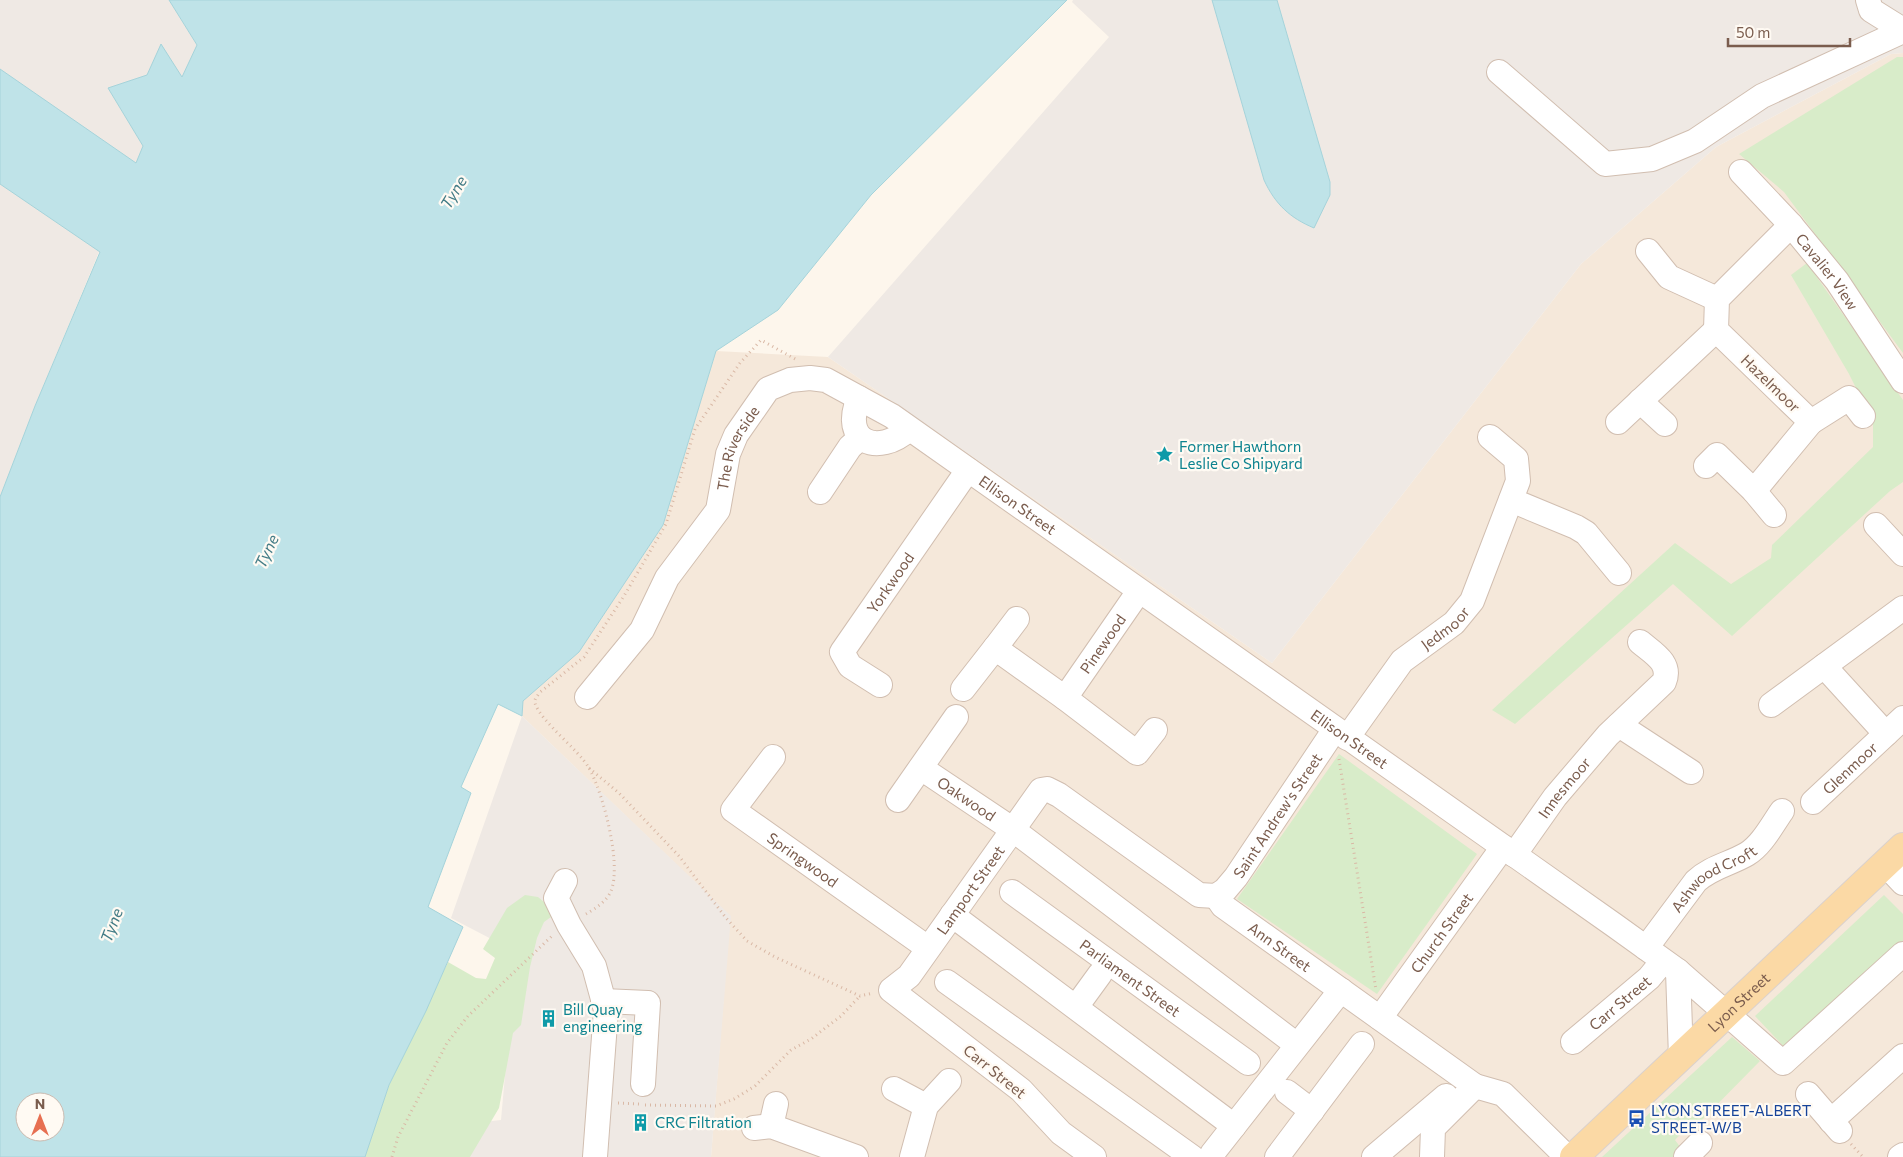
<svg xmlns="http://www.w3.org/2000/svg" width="1903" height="1157" viewBox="0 0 1903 1157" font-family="Commissioner,sans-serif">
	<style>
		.residential { fill: #f5e8da }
		.industrial { fill: #efe9e4 }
		.green { fill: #d8ecc9 }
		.water { fill: #bfe3e8; stroke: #a5d3da; fill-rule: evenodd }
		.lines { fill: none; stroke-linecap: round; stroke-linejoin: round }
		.minor-casing { stroke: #d1beb0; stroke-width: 26 }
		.major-casing { stroke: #dad1cd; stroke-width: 30 }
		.path { stroke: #d9b8a5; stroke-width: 3; stroke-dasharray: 1 4; stroke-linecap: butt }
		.minor { stroke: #fff; stroke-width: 24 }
		.major { stroke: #fbd9a5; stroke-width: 28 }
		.labels { text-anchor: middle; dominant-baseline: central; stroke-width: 4.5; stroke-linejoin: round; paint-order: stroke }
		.street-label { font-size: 15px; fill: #7a5c4d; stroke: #fffaf3 }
		.culture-label { font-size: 15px; fill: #0d838f; stroke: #fffaf3; text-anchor: start }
		.transit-label { font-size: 15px; fill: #164399; stroke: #fffaf3; text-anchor: start }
		.water-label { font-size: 16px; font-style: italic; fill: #437c86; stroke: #fffaf3 }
	</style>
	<rect width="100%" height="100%" fill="#fdf6ec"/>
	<path class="residential" d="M 1903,53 L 1903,1157 L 711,1157 L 730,916 L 522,716 L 523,701 L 579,652 L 663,525 L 716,351 L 828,357 L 1272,663 L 1581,264 L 1716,147 L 1891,54 Z"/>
	<path class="industrial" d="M 0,0 L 169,0 L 197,45 L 182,77 L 147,75 L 108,88 L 143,146 L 35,406 L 0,497 Z
		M 1073,0 L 1903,0 L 1903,53 L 1891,54 L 1716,147 L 1581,264 L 1272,663 L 828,357 L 1109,37 L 1072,2 Z
		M 522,716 L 731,916 L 711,1157 L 470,1157 L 474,1123 L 501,1120 L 516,952 L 451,918 Z"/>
	<path class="green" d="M 1897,57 L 1903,57 L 1903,353 L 1784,192 L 1739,154 Z
		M 1807,263 L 1903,400 L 1903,482 L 1890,491 L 1732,636 L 1673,584 L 1515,724 L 1492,710 L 1675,543 L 1731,584 L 1771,558 L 1772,545 L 1873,447 L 1873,422 L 1849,374 L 1791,275 Z
		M 1339,754 L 1477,854 L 1377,994 L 1237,899 Z
		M 525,895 L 538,897 L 550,907 L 551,917 L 544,922 L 537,938 L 530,967 L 521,1025 L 513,1033 L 499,1108 L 470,1157 L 364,1157 L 389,1085 L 448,962 L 476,978 L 486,979 L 495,958 L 483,949 L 507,908 Z
		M 1884,895 L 1903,914 L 1903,941 L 1787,1050 L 1755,1016 Z
		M 1732,1037 L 1760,1061 L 1696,1126 L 1693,1121 L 1675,1140 L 1684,1152 L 1678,1157 L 1602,1157 Z"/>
	<path class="water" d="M 169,0 L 1067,0 L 871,195 L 778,310 L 716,351 L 663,525 L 579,652 L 523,701 L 522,716 L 498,704 L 461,787 L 471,793 L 428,907 L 463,927 L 426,1011 L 389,1085 L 365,1157 L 0,1157 L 0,497 L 35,406 L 100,252 L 0,184 L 0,69 L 136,163 L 143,146 L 108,88 L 147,75 L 161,44 L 182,77 L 197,45 ZM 25,1102 L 55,1102 L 55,1132 L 25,1132 Z
		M 1212,0 L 1277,0 L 1330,182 L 1330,195 L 1314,228 C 1290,218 1275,204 1264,180 Z"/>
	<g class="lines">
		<defs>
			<g id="minor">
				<path d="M 1868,0 L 1871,10 L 1903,30"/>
				<path d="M 1499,72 L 1605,164 L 1652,159 L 1695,141 L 1762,96 L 1903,31"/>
				<path id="s1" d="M 1741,172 L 1791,225 L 1837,281 L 1903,381"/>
				<path d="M 1648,251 L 1669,277 L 1717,299"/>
				<path d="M 859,398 C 840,442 878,457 909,429"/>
				<path d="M 1640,401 L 1665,424"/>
				<path d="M 1618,422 L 1716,330"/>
				<path d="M 1811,422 L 1849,398 L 1863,416"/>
				<path d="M 1706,466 L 1717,455 L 1754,491 L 1811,422 L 1716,330 L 1717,299 L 1791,225"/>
				<path d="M 1754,491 L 1774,515"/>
				<path d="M 820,492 L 850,447 L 860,438"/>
				<path d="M 1511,500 L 1576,527 L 1586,533 L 1619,573"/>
				<path d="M 1876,525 L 1903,554"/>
				<path d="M 995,648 L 1017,619"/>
				<path d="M 1824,666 L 1886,734"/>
				<path id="s2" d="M 880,685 L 850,666 L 842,652 L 968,470"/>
				<path id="s3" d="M 963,689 L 995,648 L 1065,698 L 1139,591"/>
				<path id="s4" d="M 587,697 L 642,630 L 667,578 L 718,510 L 728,454 L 736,435 L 768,389 L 790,380 L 810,378 L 826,380 L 892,416 L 1614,925 L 1678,971 L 1783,1063 L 1903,954"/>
				<path d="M 1065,698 L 1137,753 L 1155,730"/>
				<path d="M 1771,705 L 1903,608"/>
				<path d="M 1619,725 L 1691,772"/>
				<path id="s5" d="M 1347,738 L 1402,661 L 1454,623 L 1472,601 L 1518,481 L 1516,459 L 1490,437"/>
				<path id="s6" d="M 773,757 L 733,810 L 928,948"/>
				<path id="s7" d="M 921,768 L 1012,829 L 1297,1045"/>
				<path d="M 898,800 L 956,717"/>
				<path id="s8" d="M 1813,802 L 1903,718"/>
				<path id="s9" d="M 1514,855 L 1555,797 L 1608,735 L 1664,682 C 1672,663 1653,653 1640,642"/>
				<path d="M 1885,864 L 1903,883"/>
				<path d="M 565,881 L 556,898 L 569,925 L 594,966 L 606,1010 L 595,1157"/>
				<path id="s10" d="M 1012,892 L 1248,1063"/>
				<path id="s11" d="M 1216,896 L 1223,906 L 1475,1086 L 1433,1128 L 1432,1157"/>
				<path id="s12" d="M 1216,896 L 1225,890 L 1236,877 L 1335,729"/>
				<path d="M 952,915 L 1234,1126 L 1212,1154"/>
				<path id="s13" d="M 1646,948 L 1696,881 C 1711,867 1730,864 1747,854 C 1762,845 1772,825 1782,811"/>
				<path d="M 1678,971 L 1681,1057"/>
				<path d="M 947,982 L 1192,1157"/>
				<path d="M 603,1001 L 648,1003 L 643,1084"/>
				<path d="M 1076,1007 L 1100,974"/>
				<path id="s14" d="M 1380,1018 L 1503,847"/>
				<path id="s15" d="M 1573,1042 L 1649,978 L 1663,961"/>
				<path d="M 1475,1086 L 1503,1094 L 1567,1157"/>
				<path d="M 894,1089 L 926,1106"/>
				<path d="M 1287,1092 L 1312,1111"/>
				<path d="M 1808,1094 L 1840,1131"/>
				<path d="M 1831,1121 L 1903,1056"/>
				<path d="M 771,1126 L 776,1104"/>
				<path d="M 1234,1126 L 1341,990"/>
				<path d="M 754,1128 L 771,1126 L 856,1157"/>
				<path d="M 912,1157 L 926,1106 L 949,1081"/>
				<path id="s16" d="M 1094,1157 L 1061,1133 L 1021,1090 L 891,990 L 909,976 L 1041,790 L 1047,789 L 1059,795 L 1199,895 L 1216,896"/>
				<path d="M 1277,1157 L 1362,1044"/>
				<path d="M 1374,1157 L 1446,1096"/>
				<path d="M 1686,1157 L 1700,1143"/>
				<path d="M 1900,1157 L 1903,1155"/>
			</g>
			<g id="major">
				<path id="s17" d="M 1574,1157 L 1903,847"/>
			</g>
		</defs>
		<use href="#minor" class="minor-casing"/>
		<use href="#major" class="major-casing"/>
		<path class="path" d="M 1339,759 L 1376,990
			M 589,768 L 619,793 L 679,856 L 726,918 L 747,941 L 775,957 L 860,996 L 873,993
			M 586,914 C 595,909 607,901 611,891 C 622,864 603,793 589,768 C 579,750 540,721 535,703 C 534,699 537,697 539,693 L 584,657 L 624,596 L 666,524 L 695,429 L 740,363 L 761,340 L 797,360
			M 618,1103 L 639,1104
			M 645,1105 L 716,1106 L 734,1099 L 755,1086 L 791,1050 L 811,1039 L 841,1016 L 860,996
			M 1851,1144 L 1863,1157
			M 392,1157 L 398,1137 L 447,1043 L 468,1016 L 553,935"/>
		<use href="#minor" class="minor"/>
		<use href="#major" class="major"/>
	</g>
	<defs>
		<symbol id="sight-bare" viewBox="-9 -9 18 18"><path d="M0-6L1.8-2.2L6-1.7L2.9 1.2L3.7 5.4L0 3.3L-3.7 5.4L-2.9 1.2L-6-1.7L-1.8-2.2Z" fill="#0f9aa8" stroke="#fffaf3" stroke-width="2.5" paint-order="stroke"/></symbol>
		<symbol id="building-bare" viewBox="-9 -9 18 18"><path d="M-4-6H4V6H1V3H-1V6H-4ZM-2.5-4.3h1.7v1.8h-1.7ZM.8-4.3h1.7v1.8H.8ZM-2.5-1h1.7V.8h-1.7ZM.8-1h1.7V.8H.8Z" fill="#0f9aa8" stroke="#fffaf3" stroke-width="2.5" paint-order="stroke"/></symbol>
		<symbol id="bus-bare" viewBox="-9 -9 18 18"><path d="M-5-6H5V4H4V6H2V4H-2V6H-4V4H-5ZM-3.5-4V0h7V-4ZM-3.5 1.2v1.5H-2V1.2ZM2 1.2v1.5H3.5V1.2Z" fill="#1a4fb4" stroke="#fffaf3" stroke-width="2.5" paint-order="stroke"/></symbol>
	</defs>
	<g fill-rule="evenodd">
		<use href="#sight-bare" x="1152" y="442" width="25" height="25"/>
		<use href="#building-bare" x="536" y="1006" width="25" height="25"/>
		<use href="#bus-bare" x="1624" y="1106" width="25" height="25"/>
		<use href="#building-bare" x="628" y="1110" width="25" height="25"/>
	</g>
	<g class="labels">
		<g class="street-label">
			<text stroke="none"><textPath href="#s1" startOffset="132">Cavalier View</textPath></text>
			<text transform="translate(1771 383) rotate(44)">Hazelmoor</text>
			<text stroke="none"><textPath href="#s4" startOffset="295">The Riverside</textPath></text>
			<text stroke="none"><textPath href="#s4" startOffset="652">Ellison Street</textPath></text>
			<text stroke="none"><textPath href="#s2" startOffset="136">Yorkwood</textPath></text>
			<text stroke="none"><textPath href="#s5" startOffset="149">Jedmoor</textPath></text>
			<text stroke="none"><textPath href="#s3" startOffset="204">Pinewood</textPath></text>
			<text stroke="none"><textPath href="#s4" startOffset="1058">Ellison Street</textPath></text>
			<text stroke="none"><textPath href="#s8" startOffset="50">Glenmoor</textPath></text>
			<text stroke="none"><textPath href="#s9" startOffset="84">Innesmoor</textPath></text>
			<text stroke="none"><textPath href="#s7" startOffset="55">Oakwood</textPath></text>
			<text stroke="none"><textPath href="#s12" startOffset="102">Saint Andrew's Street</textPath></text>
			<text stroke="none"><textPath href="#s6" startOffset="152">Springwood</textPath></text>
			<text stroke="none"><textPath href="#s13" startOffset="99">Ashwood Croft</textPath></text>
			<text stroke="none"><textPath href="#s16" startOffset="392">Lamport Street</textPath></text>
			<text stroke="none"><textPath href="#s14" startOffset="105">Church Street</textPath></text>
			<text stroke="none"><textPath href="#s11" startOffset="82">Ann Street</textPath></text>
			<text stroke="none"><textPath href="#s10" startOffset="146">Parliament Street</textPath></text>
			<text stroke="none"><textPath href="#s15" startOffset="61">Carr Street</textPath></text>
			<text stroke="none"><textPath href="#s17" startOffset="226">Lyon Street</textPath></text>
			<text transform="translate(995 1071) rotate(39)">Carr Street</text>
		</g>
		<g class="culture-label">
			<text x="1179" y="446">Former Hawthorn<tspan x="1179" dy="17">Leslie Co Shipyard</tspan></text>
			<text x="563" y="1009">Bill Quay<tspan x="563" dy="17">engineering</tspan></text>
			<text x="655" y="1122">CRC Filtration</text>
		</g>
		<g class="transit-label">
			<text x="1651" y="1110">LYON STREET-ALBERT<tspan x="1651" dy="17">STREET-W/B</tspan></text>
		</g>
		<g class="water-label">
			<text transform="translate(453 192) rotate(-59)">Tyne</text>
			<text transform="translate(266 551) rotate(-65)">Tyne</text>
			<text transform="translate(111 925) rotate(-69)">Tyne</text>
		</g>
	</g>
	<g transform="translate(40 1117)"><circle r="24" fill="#fffaf3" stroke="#cabbb1"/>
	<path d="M0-4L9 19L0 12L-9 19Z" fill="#e76f51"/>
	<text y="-8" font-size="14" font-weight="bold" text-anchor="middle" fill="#7a5c4d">N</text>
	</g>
	<path d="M1728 38v8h122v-8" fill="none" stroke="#7a5c4d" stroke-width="2.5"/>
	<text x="1736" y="38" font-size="15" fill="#7a5c4d" stroke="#fffaf3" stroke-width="4" paint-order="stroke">50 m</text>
</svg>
